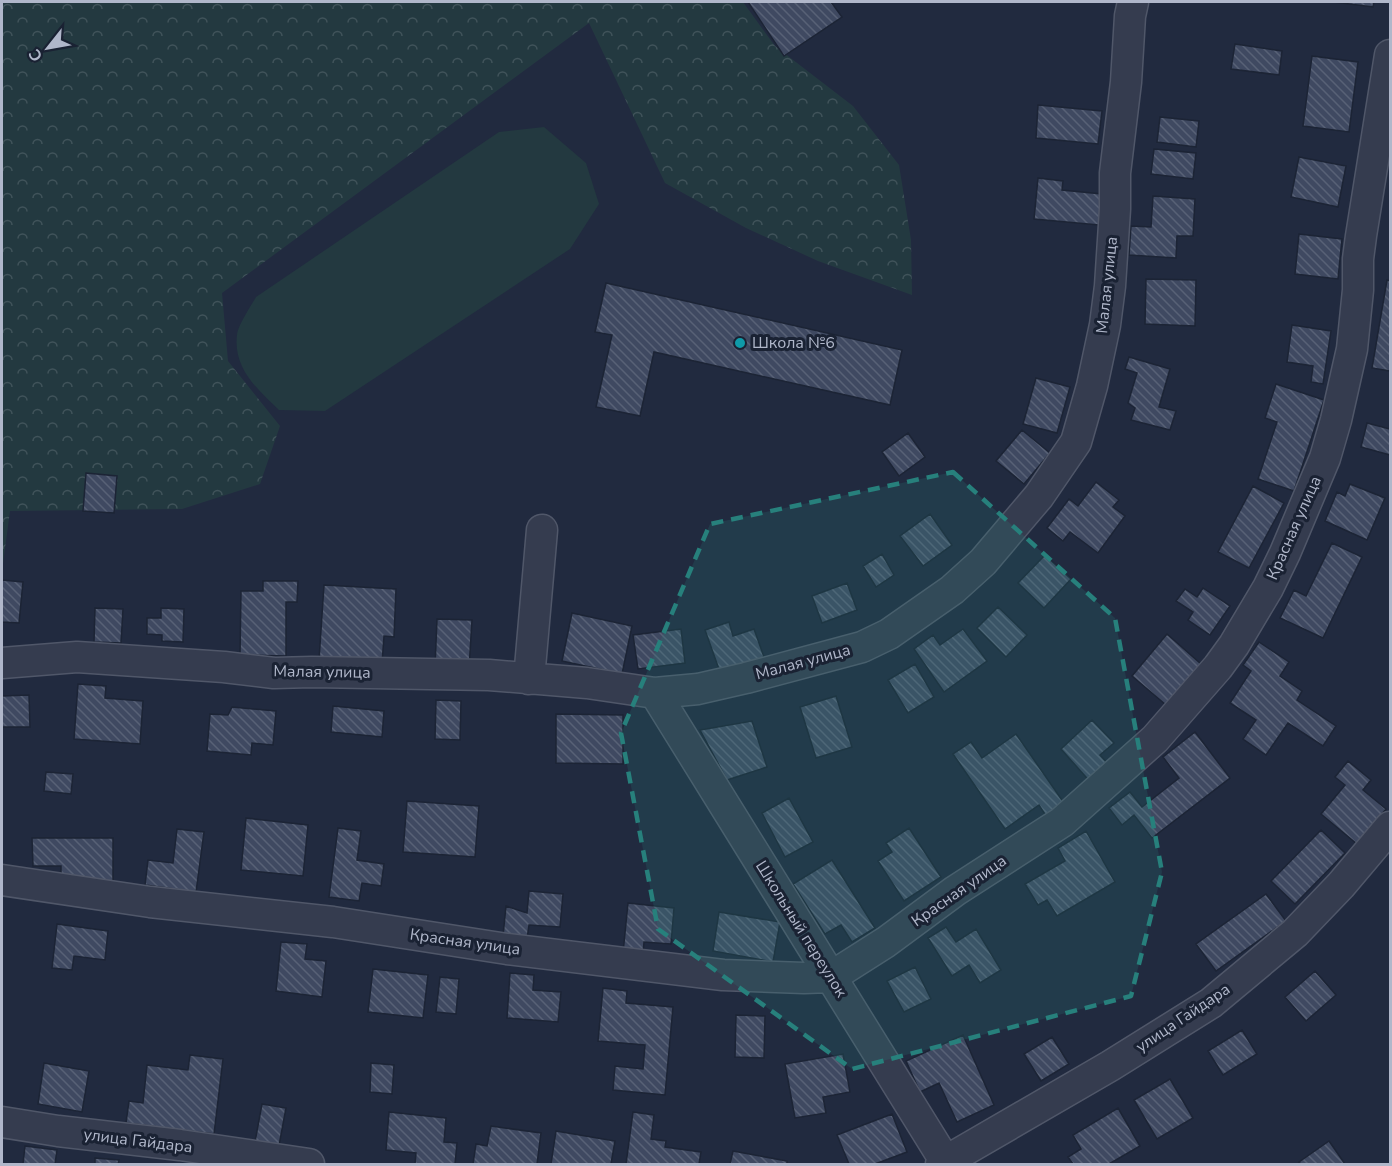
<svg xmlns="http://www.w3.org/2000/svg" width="1392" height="1166" viewBox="0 0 1392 1166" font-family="'Nunito Sans',sans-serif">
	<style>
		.forest { fill: url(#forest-crowns) }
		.pitch { fill: #233940 }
		.building { fill: url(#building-back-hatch); stroke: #1c2435; stroke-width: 1.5 }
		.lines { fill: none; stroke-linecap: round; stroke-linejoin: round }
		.minor-casing { stroke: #505769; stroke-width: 33 }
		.minor { stroke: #353c4f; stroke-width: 30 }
		.marked { fill: #27807c; fill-opacity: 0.2; stroke: #27807c; stroke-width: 4.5; stroke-dasharray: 12 8; stroke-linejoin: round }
		.culture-dot { fill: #0f9aa8; stroke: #1a2233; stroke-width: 2 }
		.labels { text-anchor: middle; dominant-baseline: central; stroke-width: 6; stroke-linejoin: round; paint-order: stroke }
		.street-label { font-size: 16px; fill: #b0b7ca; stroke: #1a2233 }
		.poi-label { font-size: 16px; fill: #b0b7ca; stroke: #1a2233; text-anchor: start }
	</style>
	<defs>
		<pattern id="forest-crowns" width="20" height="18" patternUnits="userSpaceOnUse" patternTransform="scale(1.5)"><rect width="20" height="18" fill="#233940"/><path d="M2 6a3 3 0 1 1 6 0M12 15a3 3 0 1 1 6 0" fill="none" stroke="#40535a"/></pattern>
		<pattern id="building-back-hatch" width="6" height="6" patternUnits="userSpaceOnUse" patternTransform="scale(1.5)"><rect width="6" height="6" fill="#3f4961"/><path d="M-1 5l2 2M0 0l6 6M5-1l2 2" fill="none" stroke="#586176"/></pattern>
	</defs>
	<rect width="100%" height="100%" fill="#212a3f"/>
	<path class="forest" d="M 2,2 L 743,2 L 775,46 L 853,106 L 899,165 L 911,240 L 912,295 L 818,261 L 746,228 L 665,183 L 589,23 L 222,293 L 228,361 L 280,426 L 260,484 L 182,509 L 10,511 L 2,571 Z"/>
	<path class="pitch" d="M 544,127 L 586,163 L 599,204 L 570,249 L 325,411 L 279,410 C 257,389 233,368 237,335 C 238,325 251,306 256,297 L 499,132 Z"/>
	<path class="building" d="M 748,2 L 831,2 L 842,17 L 784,56 Z
		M 1334,2 L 1374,2 L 1373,7 Z
		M 1235,44 L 1282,51 L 1279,75 L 1231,69 Z
		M 1312,56 L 1358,62 L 1349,132 L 1303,126 Z
		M 1038,105 L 1102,111 L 1098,144 L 1036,138 Z
		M 1160,117 L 1199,121 L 1196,147 L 1157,142 Z
		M 1154,149 L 1196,153 L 1193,179 L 1151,174 Z
		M 1299,157 L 1346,166 L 1338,207 L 1291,197 Z
		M 1038,178 L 1063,181 L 1062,190 L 1102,194 L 1099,225 L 1034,219 Z
		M 1153,196 L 1195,199 L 1193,236 L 1177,236 L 1176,258 L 1129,255 L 1131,226 L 1151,227 Z
		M 1299,234 L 1342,239 L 1338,279 L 1295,274 Z
		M 1146,279 L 1196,280 L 1195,326 L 1145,324 Z
		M 1387,280 L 1390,281 L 1390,371 L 1372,368 Z
		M 606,283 L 902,350 L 890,405 L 654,352 L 640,416 L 596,407 L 612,335 L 595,332 Z
		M 1292,325 L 1331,331 L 1323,384 L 1311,382 L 1313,366 L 1287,362 Z
		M 1129,357 L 1170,369 L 1159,407 L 1176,411 L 1170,430 L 1131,420 L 1135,408 L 1128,403 L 1137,373 L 1125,369 Z
		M 1036,378 L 1070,387 L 1057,433 L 1023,424 Z
		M 1276,384 L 1324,400 L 1294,491 L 1258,479 L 1277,422 L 1265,418 Z
		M 1367,423 L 1390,429 L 1390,455 L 1361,447 Z
		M 1022,430 L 1050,453 L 1024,484 L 996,461 Z
		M 908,433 L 925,457 L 899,476 L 882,452 Z
		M 86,473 L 117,476 L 114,513 L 83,511 Z
		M 1096,482 L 1119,500 L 1113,507 L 1125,516 L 1098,553 L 1070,532 L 1063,541 L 1047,528 L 1069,499 L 1078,506 Z
		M 1350,484 L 1385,498 L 1367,540 L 1325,521 L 1337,492 L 1345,496 Z
		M 1253,486 L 1284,503 L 1249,568 L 1218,552 Z
		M 930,514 L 952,545 L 923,566 L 900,536 Z
		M 1332,543 L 1362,557 L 1323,638 L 1280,618 L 1294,590 L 1306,596 Z
		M 882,554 L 894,575 L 876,587 L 863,566 Z
		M 1045,555 L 1071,579 L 1044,608 L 1018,583 Z
		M 2,580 L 23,582 L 19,623 L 2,622 Z
		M 263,581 L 298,581 L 297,602 L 286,602 L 286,656 L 240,655 L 241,591 L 263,591 Z
		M 847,583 L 857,610 L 822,623 L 812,596 Z
		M 324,585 L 396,589 L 394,637 L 384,636 L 382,664 L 319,660 Z
		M 1203,588 L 1230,606 L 1210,635 L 1188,620 L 1193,612 L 1176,601 L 1185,589 L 1197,597 Z
		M 998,607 L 1027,635 L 1006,657 L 977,628 Z
		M 95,608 L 123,609 L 121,643 L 94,642 Z
		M 161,608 L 184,609 L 183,642 L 162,641 L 162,635 L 147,634 L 147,618 L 161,618 Z
		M 572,613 L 632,626 L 622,674 L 562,661 Z
		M 437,619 L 472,620 L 469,669 L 435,667 Z
		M 729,622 L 733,636 L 754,629 L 764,657 L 720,672 L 705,630 Z
		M 681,629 L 685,663 L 638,669 L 633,635 Z
		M 963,629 L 987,661 L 944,692 L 914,649 L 933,635 L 940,645 Z
		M 1167,634 L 1201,664 L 1166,705 L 1132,676 Z
		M 1259,642 L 1289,662 L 1280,676 L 1302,691 L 1297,700 L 1336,726 L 1323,746 L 1288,723 L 1266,755 L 1243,739 L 1256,720 L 1230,703 L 1251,671 L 1243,665 Z
		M 915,664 L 934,697 L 908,713 L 888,680 Z
		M 78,684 L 106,686 L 105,698 L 143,701 L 140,744 L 74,739 Z
		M 29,695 L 30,727 L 2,727 L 2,696 Z
		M 836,696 L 852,747 L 816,758 L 800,707 Z
		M 436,700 L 461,701 L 460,740 L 435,739 Z
		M 333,706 L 384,711 L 382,737 L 331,732 Z
		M 232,707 L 276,711 L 273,745 L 252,743 L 251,755 L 207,751 L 210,714 L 228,715 Z
		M 556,714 L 623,715 L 623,764 L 556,763 Z
		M 1092,720 L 1114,743 L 1100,755 L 1112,768 L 1093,785 L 1061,749 Z
		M 752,721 L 767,767 L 727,780 L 700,730 Z
		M 1195,732 L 1230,778 L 1152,838 L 1134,815 L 1122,825 L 1109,808 L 1130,792 L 1142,807 L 1179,778 L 1163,757 Z
		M 1016,734 L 1064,803 L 1046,816 L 1039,805 L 1005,829 L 953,754 L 971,742 L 982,758 Z
		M 1348,761 L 1371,780 L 1363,790 L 1386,809 L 1357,844 L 1321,814 L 1345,785 L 1335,777 Z
		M 46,772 L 73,774 L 71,794 L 44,791 Z
		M 789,798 L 813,842 L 785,857 L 762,813 Z
		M 407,801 L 479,806 L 475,857 L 403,852 Z
		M 246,818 L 308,825 L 303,876 L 241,870 Z
		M 338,828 L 361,831 L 357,860 L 384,864 L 381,886 L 362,883 L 359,901 L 329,897 Z
		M 909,828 L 941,877 L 904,901 L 878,861 L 892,852 L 886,843 Z
		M 177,829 L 204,832 L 196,892 L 145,885 L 148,860 L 173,863 Z
		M 1321,830 L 1345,853 L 1295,904 L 1271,881 Z
		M 1086,831 L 1115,882 L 1057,916 L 1047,900 L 1038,905 L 1025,884 L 1065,861 L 1058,848 Z
		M 32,838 L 113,838 L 113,887 L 61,877 L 61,866 L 33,866 Z
		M 832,860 L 875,928 L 852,942 L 841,925 L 825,934 L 793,884 Z
		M 529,891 L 563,894 L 560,927 L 529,925 L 527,939 L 503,936 L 506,906 L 527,913 Z
		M 1266,894 L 1286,921 L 1216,971 L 1196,944 Z
		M 628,903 L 674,908 L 671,944 L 644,942 L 643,955 L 623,953 Z
		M 719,912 L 780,922 L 773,962 L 713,951 Z
		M 57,924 L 108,931 L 105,960 L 74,956 L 72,970 L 52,968 Z
		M 946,927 L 956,942 L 976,929 L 1001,970 L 980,983 L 969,965 L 952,976 L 928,938 Z
		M 281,942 L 307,944 L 305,959 L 326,961 L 322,997 L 276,991 Z
		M 915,967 L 931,999 L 904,1012 L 887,981 Z
		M 373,969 L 428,975 L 423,1018 L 368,1012 Z
		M 1315,971 L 1336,995 L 1306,1021 L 1285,997 Z
		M 510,973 L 534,975 L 533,990 L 561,992 L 558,1022 L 507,1018 Z
		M 440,977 L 459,979 L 456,1014 L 436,1012 Z
		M 603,988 L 627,991 L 626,1003 L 673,1007 L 665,1095 L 613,1090 L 615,1066 L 643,1069 L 645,1045 L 598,1041 Z
		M 736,1015 L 765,1016 L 764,1058 L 735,1057 Z
		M 1242,1030 L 1257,1054 L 1223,1075 L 1208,1051 Z
		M 963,1035 L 994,1105 L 957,1122 L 939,1083 L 920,1092 L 906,1061 Z
		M 1052,1037 L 1069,1064 L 1041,1081 L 1024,1054 Z
		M 843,1054 L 850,1092 L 823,1097 L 826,1113 L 795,1118 L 785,1064 Z
		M 190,1055 L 223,1059 L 214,1134 L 126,1123 L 129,1101 L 143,1103 L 147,1065 L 188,1070 Z
		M 44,1063 L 89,1071 L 82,1112 L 38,1104 Z
		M 371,1063 L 394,1065 L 392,1094 L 370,1092 Z
		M 1170,1079 L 1193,1118 L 1157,1139 L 1134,1100 Z
		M 262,1104 L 286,1108 L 278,1151 L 254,1147 Z
		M 1118,1108 L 1140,1146 L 1109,1164 L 1073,1164 L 1068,1157 L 1081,1149 L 1073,1135 Z
		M 389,1112 L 446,1118 L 444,1142 L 457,1143 L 455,1164 L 415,1164 L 416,1153 L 386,1150 Z
		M 633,1112 L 654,1115 L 651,1139 L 666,1141 L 665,1147 L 701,1152 L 699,1164 L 626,1164 Z
		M 892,1114 L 907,1152 L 875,1164 L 849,1164 L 837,1135 Z
		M 491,1126 L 541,1133 L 537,1164 L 473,1164 L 476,1144 L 487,1146 Z
		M 556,1131 L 615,1141 L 611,1164 L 551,1164 Z
		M 1329,1141 L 1345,1164 L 1301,1164 L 1299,1162 Z
		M 25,1146 L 57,1150 L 55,1164 L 23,1164 Z
		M 733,1151 L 787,1161 L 787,1164 L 730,1164 Z
		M 95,1158 L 119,1160 L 118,1164 L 95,1164 Z"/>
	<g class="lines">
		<defs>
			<path id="minor" d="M 2,663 L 77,657 L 224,667 L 274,673 L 312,672 L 489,675 L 587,683 L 655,693 L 698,689 L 746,678 L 862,647 L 889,634 L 952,590 L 983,562 L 1039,496 L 1076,442 L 1092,386 L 1105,325 L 1110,286 L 1115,209 L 1115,173 L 1126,82 L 1130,16 L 1133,2
				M 529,679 L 542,530
				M 655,693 L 947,1164
				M 2,880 L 150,902 L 333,922 L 507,949 L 723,975 L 804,978 L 831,977 L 886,942 L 955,891 L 1062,822 L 1155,739 L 1218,667 L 1234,645 L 1268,588 L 1285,553 L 1325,458 L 1336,420 L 1352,349 L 1358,290 L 1358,259 L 1361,236 L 1390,55
				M 2,1122 L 58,1131 L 180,1145 L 309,1164
				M 941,1164 L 1110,1066 L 1211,1003 L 1295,933 L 1341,885 L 1390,827"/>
		</defs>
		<use href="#minor" class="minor-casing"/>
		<use href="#minor" class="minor"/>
	</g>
	<path class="marked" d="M 953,472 L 1115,618 L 1162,872 L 1131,996 L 852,1069 L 658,929 L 621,733 L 710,524 Z"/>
	<circle class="culture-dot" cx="740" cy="343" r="6"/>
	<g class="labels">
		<g class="street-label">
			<text transform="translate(1107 285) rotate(-84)">Малая улица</text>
			<text transform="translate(1294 528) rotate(-66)">Красная улица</text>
			<text transform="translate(803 662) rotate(-15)">Малая улица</text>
			<text transform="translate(322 672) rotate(1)">Малая улица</text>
			<text transform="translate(959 891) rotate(-35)">Красная улица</text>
			<text transform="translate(801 929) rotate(58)">Школьный переулок</text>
			<text transform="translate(465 942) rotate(8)">Красная улица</text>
			<text transform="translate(1183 1018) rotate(-34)">улица Гайдара</text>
			<text transform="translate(138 1141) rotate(7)">улица Гайдара</text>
		</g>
		<g class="poi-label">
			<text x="752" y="343">Школа №6</text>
		</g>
	</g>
	<rect width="1392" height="1166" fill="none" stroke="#b0b7ca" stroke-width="6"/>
	<g transform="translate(48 48) rotate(239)" stroke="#1a2233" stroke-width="4.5" paint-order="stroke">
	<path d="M0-4.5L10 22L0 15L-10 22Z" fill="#b0b7ca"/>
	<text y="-9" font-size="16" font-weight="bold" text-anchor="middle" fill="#b0b7ca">С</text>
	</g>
</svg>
